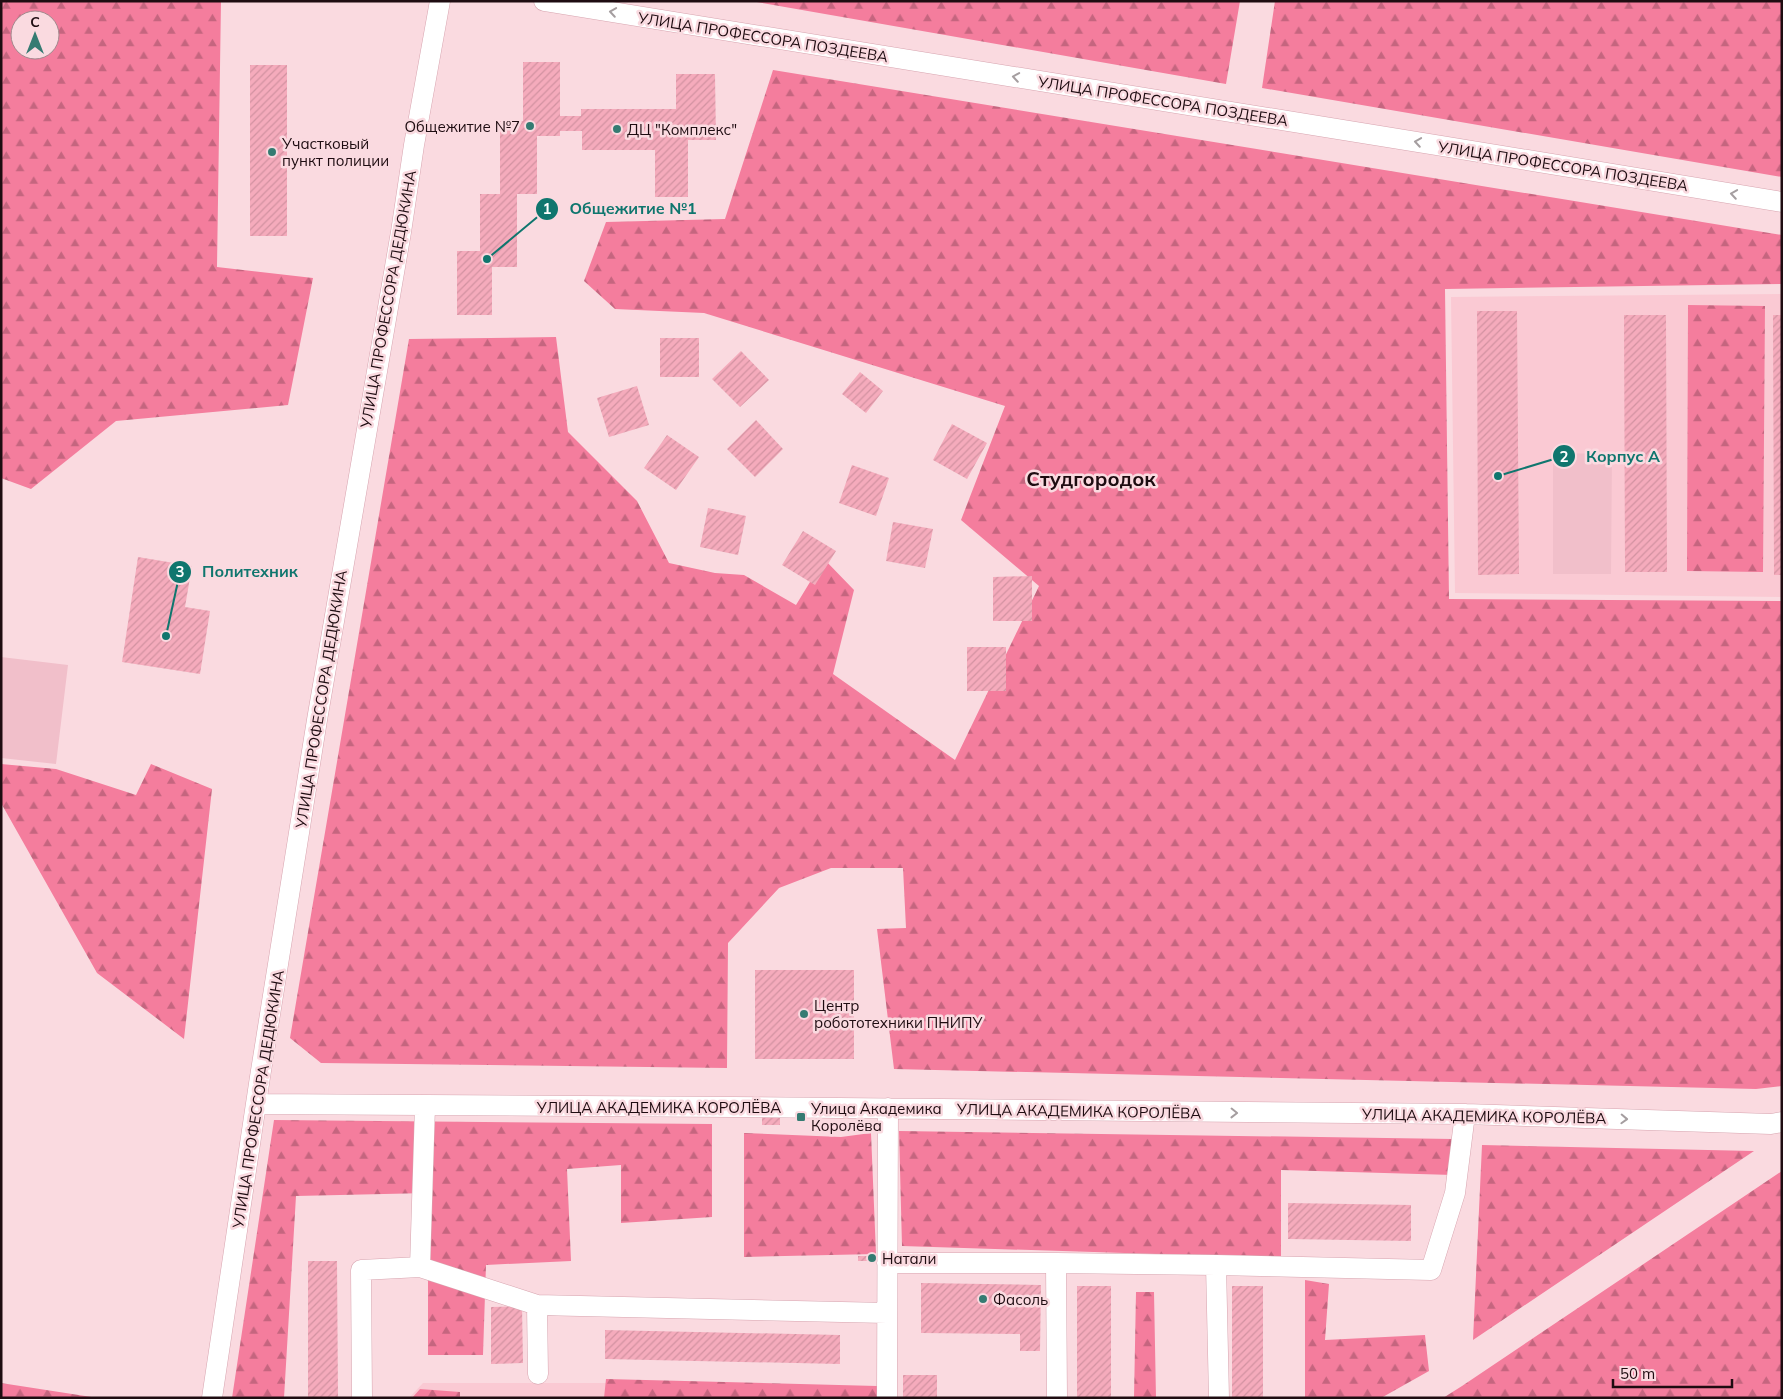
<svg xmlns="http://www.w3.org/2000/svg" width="1783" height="1399" viewBox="0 0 1783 1399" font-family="Mulish,sans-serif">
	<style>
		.built { fill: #fac9d3 }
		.green { fill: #f1bfca }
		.forest { fill: url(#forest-firs); fill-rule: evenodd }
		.building { fill: url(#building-hatch) }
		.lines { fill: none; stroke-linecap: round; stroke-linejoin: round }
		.minor-casing { stroke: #d7a4af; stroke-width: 21 }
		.minor { stroke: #fff; stroke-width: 20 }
		.oneway { stroke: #a59ea0 }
		.poi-dot { fill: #357b72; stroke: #fadae0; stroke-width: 2 }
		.labels { text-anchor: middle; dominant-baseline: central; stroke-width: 5; stroke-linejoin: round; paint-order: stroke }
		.street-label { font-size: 15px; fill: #1e0c11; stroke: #fadae0 }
		.poi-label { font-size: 15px; fill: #1e0c11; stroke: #fadae0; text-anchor: start }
		.district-label { font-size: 20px; font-weight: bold; fill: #1e0c11; stroke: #fadae0 }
		.leader { fill: none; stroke: #0f766e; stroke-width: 2 }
		.callout-dot { fill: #0f766e; stroke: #fadae0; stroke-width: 2 }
		.mark-label { font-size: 15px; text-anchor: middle; font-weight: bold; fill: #fff }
		.callout-label { font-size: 16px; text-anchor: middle; font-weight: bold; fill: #0f766e; stroke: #fadae0; stroke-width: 5; stroke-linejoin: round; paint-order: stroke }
	</style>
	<defs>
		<pattern id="forest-firs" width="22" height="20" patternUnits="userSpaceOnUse" patternTransform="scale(1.25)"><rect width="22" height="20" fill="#f47d9d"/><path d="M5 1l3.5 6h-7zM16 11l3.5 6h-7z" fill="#c5657f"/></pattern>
		<pattern id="building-hatch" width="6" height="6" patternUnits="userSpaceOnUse" patternTransform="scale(1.25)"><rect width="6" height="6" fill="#f5abbc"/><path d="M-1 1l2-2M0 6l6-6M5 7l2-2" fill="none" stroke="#d292a1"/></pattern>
	</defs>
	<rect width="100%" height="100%" fill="#fadae0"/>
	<path class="built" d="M 1782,294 L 1782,597 L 1455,593 L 1451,297 Z
		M 423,1383 L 658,1383 L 658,1398 L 409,1398 Z"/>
	<path class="green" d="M 1553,453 L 1612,454 L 1611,574 L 1553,574 Z
		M 1,657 L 68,665 L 56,764 L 1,758 Z"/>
	<path class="forest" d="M 1,1 L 221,1 L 217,267 L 313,278 L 288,405 L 116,421 L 31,489 L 1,478 ZM 20,20 L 50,20 L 50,50 L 20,50 Z
		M 751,1 L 1240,1 L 1226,84 Z
		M 1275,1 L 1782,1 L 1782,177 L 1262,88 Z
		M 773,70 L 1782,235 L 1782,284 L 1445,289 L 1449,599 L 1782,601 L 1782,1086 L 1756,1089 L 894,1069 L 877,929 L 906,928 L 903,868 L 831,868 L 779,888 L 728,943 L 727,1068 L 321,1063 L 290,1038 L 409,339 L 556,337 L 568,432 L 637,501 L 669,563 L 715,573 L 744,575 L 796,605 L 824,559 L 854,590 L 833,674 L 955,760 L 1039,586 L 961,520 L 1005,406 L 704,313 L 615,309 L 584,281 L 606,222 L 725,219 Z
		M 1688,305 L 1765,306 L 1763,572 L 1687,571 Z
		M 1,764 L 56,769 L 136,795 L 151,764 L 212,789 L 184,1039 L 97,973 L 1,803 Z
		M 274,1120 L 712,1124 L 712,1217 L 621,1223 L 621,1165 L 567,1169 L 571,1261 L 486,1265 L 483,1355 L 428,1355 L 428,1193 L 296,1196 L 284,1398 L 232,1398 Z
		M 899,1131 L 1453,1139 L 1453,1175 L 1281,1170 L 1281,1258 L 902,1246 Z
		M 744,1133 L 841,1137 L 871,1133 L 876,1254 L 744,1257 Z
		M 1482,1145 L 1754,1151 L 1473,1340 Z
		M 1782,1171 L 1782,1398 L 1443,1398 L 1462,1386 Z
		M 1305,1280 L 1329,1284 L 1325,1340 L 1425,1335 L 1429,1371 L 1381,1398 L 1305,1398 Z
		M 1136,1292 L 1154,1292 L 1156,1398 L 1134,1398 Z
		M 606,1379 L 877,1386 L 877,1398 L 604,1398 Z
		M 1,1383 L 98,1398 L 1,1398 Z
		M 420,1389 L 460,1392 L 460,1398 L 412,1398 Z"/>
	<path class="building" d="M 523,62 L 560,62 L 560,116 L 581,116 L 581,109 L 676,109 L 676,74 L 715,74 L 716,140 L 688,140 L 688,197 L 655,197 L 655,150 L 582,150 L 582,131 L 560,131 L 560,136 L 537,136 L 537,194 L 517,194 L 517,267 L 492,267 L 492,315 L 457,315 L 457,251 L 480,251 L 480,194 L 500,194 L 500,121 L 523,121 Z
		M 250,65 L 287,65 L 287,236 L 250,236 Z
		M 1477,311 L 1517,311 L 1519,574 L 1478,575 Z
		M 1624,315 L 1666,315 L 1667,572 L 1625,572 Z
		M 1773,315 L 1782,315 L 1782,575 L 1774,575 Z
		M 660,338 L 699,338 L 699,377 L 660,377 Z
		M 741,351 L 769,380 L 740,407 L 712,379 Z
		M 860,372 L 883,391 L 866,413 L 842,394 Z
		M 637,386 L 649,425 L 609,437 L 597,398 Z
		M 756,420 L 783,449 L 755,477 L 727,449 Z
		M 952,424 L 987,443 L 967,479 L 933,460 Z
		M 667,435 L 699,457 L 676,490 L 644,468 Z
		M 852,465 L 889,478 L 876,516 L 839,503 Z
		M 708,508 L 746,516 L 738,555 L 700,547 Z
		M 893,522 L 933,529 L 925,568 L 886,561 Z
		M 803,531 L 836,551 L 815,585 L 782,565 Z
		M 138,557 L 192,566 L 185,607 L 210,611 L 200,674 L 122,662 Z
		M 1032,576 L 1032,621 L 993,621 L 993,577 Z
		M 967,647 L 1006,647 L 1006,691 L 967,691 Z
		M 755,970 L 854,970 L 854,1059 L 755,1059 Z
		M 762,1115 L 780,1115 L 780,1125 L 762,1125 Z
		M 1288,1203 L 1411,1205 L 1411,1241 L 1288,1239 Z
		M 858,1256 L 867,1256 L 867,1261 L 858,1261 Z
		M 308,1261 L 337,1261 L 338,1398 L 308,1398 Z
		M 921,1283 L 1041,1285 L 1040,1351 L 1020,1351 L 1020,1334 L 921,1333 Z
		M 1077,1286 L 1111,1286 L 1111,1398 L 1077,1398 Z
		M 1232,1286 L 1263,1286 L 1263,1398 L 1232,1398 Z
		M 522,1306 L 523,1363 L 491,1364 L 491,1307 Z
		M 605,1330 L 840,1335 L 840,1364 L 605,1359 Z
		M 903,1375 L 937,1375 L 937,1398 L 903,1398 Z"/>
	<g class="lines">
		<defs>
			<path id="minor" d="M 544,1 L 1442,146 L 1782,202
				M 256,1104 L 732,1107 L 1465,1114 L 1771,1124 L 1782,1122
				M 887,1263 L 1056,1263 L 1057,1398
				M 1056,1263 L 1216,1265 L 1431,1270 L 1455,1193 L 1465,1114
				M 1216,1265 L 1219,1398
				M 420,1267 L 537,1305
				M 538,1374 L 537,1305 L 887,1313
				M 212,1398 L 260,1077 L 317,720 L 401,232 L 414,145 L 440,1
				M 362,1398 L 361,1270 L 420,1267 L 425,1106
				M 887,1398 L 888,1108"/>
		</defs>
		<use href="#minor" class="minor-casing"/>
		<use href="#minor" class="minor"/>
	</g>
	<defs><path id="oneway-chevron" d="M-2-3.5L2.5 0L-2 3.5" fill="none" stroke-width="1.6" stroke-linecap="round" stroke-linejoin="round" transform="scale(1.25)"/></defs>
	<g class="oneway">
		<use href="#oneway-chevron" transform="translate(613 12) rotate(-171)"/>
		<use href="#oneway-chevron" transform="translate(1016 77) rotate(-171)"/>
		<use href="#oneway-chevron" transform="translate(1418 142) rotate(-171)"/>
		<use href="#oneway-chevron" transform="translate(1734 194) rotate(-171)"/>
		<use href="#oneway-chevron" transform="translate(1234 1113) rotate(1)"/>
		<use href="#oneway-chevron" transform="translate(1624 1119) rotate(2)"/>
	</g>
	<g class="poi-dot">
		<circle cx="530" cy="126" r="5"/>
		<circle cx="617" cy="129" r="5"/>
		<circle cx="272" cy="152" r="5"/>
		<circle cx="804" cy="1014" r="5"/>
		<rect x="796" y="1112" width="10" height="10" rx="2.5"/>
		<circle cx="872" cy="1258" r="5"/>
		<circle cx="983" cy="1299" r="5"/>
	</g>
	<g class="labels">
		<g class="street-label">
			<text transform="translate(763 37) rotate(9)">УЛИЦА ПРОФЕССОРА ПОЗДЕЕВА</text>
			<text transform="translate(1163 101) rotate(9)">УЛИЦА ПРОФЕССОРА ПОЗДЕЕВА</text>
			<text transform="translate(1563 166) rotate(9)">УЛИЦА ПРОФЕССОРА ПОЗДЕЕВА</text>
			<text transform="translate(388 299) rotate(-80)">УЛИЦА ПРОФЕССОРА ДЕДЮКИНА</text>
			<text transform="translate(321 699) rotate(-81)">УЛИЦА ПРОФЕССОРА ДЕДЮКИНА</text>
			<text transform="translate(258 1099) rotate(-81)">УЛИЦА ПРОФЕССОРА ДЕДЮКИНА</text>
			<text x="659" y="1107">УЛИЦА АКАДЕМИКА КОРОЛЁВА</text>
			<text transform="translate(1079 1111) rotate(1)">УЛИЦА АКАДЕМИКА КОРОЛЁВА</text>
			<text transform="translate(1484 1116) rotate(1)">УЛИЦА АКАДЕМИКА КОРОЛЁВА</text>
		</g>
		<g class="poi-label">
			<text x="520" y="126" text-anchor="end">Общежитие №7</text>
			<text x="627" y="129">ДЦ "Комплекс"</text>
			<text x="282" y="143">Участковый<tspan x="282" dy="17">пункт полиции</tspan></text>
			<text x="814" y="1005">Центр<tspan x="814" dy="17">робототехники ПНИПУ</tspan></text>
			<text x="811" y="1108">Улица Академика<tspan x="811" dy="17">Королёва</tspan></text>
			<text x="882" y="1258">Натали</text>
			<text x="993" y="1299">Фасоль</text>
		</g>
		<g class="district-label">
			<text x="1091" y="478">Студгородок</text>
		</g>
	</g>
	<path class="leader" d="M487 259L547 209M1498 476L1564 456M166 636L180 572"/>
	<g class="callout-dot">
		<circle cx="487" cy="259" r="5"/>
		<circle cx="1498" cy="476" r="5"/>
		<circle cx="166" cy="636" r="5"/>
		<circle cx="547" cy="209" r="12"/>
		<circle cx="1564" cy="456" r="12"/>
		<circle cx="180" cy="572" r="12"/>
	</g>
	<g class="mark-label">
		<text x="547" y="214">1</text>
		<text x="1564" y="462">2</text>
		<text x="180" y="577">3</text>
	</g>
	<g class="callout-label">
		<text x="633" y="214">Общежитие №1</text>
		<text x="1623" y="462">Корпус А</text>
		<text x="250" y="577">Политехник</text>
	</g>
	<rect width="1783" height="1399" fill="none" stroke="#1e0c11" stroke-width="5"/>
	<g transform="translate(35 35)"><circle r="24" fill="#fadae0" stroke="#a2888d"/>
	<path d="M0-4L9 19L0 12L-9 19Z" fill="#357b72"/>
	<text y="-8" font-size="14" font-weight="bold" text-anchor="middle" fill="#1e0c11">С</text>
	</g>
	<path d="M1613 1379v8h119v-8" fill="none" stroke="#1e0c11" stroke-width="2.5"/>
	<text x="1620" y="1379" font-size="15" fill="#1e0c11" stroke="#fadae0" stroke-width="4" paint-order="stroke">50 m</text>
</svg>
